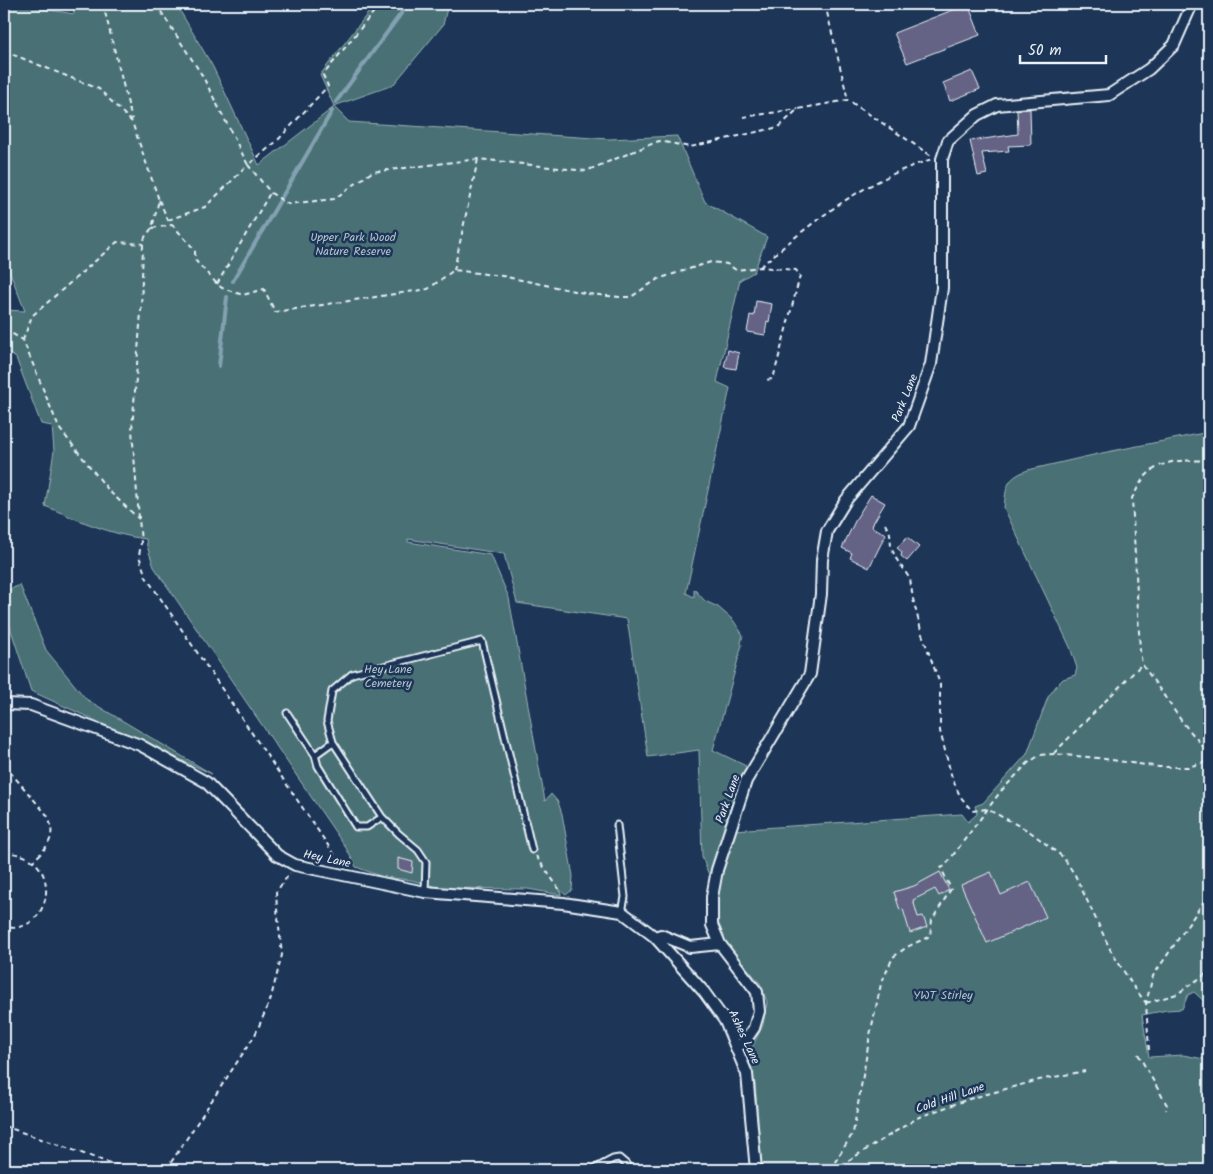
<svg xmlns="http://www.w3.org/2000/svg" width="1213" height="1174" viewBox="0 0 1213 1174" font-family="Kalam,sans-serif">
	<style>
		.green { fill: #4a7174; stroke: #99b1b6 }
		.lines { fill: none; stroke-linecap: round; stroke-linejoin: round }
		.stream { stroke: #83a1b2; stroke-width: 4 }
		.building { fill: #656385; stroke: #e8f1f8 }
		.lane-casing { stroke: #e8f1f8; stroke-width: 9 }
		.street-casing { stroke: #e8f1f8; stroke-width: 14 }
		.path { stroke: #e8f1f8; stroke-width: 2; stroke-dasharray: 5 4; stroke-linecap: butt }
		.lane { stroke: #1d3557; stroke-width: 5 }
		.street { stroke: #1d3557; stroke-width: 10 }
		.labels { text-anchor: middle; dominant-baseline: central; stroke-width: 5; stroke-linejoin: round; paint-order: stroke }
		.park-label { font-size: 12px; fill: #b1c4ca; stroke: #1d3557 }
		.street-label { font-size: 12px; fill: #e8f1f8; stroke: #1d3557 }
	</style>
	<rect width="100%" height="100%" fill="#1d3557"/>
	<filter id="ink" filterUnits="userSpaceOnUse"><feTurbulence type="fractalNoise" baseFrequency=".02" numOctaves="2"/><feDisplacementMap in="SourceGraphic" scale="10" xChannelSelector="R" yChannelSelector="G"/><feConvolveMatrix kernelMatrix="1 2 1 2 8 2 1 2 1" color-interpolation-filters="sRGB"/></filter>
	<g filter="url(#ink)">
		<path class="green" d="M 7,4 L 17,4 L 74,14 L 73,4 L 176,4 L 213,67 L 259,165 L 334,107 L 349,122 L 609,139 L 677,136 L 705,202 L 767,237 L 754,272 L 740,280 L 717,382 L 730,388 L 686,593 L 694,597 L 694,589 L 705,601 L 718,607 L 733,620 L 743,635 L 741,643 L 742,645 L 713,750 L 746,766 L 709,875 L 702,857 L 699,750 L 648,757 L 627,619 L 517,603 L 504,554 L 408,539 L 408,542 L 491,555 L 509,598 L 545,801 L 551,794 L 558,802 L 562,814 L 573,876 L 572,890 L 566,895 L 560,890 L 561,895 L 528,889 L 441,888 L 411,880 L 383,877 L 356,867 L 346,848 L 154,567 L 147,546 L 146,539 C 111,535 78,520 45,506 L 54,451 L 52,426 L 41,424 L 16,358 L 4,350 L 4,310 L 25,311 L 4,257 L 4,5 Z
			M 375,4 L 448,4 L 443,25 L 393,85 L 334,106 L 320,75 Z
			M 1209,432 L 1209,1003 L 1206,1003 L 1194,992 L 1188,995 L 1182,1009 L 1167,1010 L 1142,1015 L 1149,1057 L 1183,1055 L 1209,1060 L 1209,1170 L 762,1170 L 755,1083 L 749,1065 L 753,1045 L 763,1025 L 767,1002 L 760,983 L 722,939 L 717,924 L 715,901 L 720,872 L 734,830 L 962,814 L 968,822 L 977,814 L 975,806 L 983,803 L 1027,754 L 1048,697 L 1056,686 L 1063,679 L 1075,675 L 1077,668 L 1070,647 L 1004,508 C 1006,487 1006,478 1028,470 L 1102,453 Z
			M 20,585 L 46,650 L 86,699 L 212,774 L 31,691 L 4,609 L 4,592 Z"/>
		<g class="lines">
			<path class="stream" d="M 336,102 L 408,4
				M 233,281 L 332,111
				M 219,366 L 227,297"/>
		</g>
		<path class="building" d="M 968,4 L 980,35 L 907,63 L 894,33 Z
			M 972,71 L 980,89 L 950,101 L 943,83 Z
			M 1030,109 L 1031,145 L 1008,146 L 1009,151 L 982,153 L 987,174 L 978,176 L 970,141 L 1018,134 L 1017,110 Z
			M 756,301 L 772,304 L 769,322 L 767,321 L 765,335 L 747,332 L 750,315 L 754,316 Z
			M 728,350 L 739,353 L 736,369 L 724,367 Z
			M 871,495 L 885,503 L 872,525 L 873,525 L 872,527 L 886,534 L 869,568 L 850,558 L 852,553 L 842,548 L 857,517 Z
			M 907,537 L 919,547 L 907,561 L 901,556 L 902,552 L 897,548 Z
			M 398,858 L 413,862 L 412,873 L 398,869 Z
			M 940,872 L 949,890 L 939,896 L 935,889 L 913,900 L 918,917 L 923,916 L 927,927 L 910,933 L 903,909 L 900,910 L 894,892 L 914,886 Z
			M 991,872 L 1001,895 L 1030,882 L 1046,917 L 987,943 L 961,885 Z"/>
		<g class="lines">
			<defs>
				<path id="lane" d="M 287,713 L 315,755
					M 333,742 L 327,721 L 332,691 L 352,674 L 482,641 L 532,850
					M 382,817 L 367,827 L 356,827 L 318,766 L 315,755 L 333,742 L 382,817 L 399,834 L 418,850 L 426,862 L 425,892
					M 617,825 L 625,897 L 622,912
					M 592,1170 L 613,1159 L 619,1158 L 626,1164 L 630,1170"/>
				<path id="street" d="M 4,704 L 31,705 L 140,745 L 206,782 L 277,855 L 295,865 L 425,892 L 563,903 L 622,912 L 655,937 L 704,992 L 725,1021 L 747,1074 L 756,1170
					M 655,937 L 661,935 L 690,947 L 720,944
					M 737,1047 L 745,1041 L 754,1028 L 759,1011 L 757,992 L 720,944 L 712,925 L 712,897 L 717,870 L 746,781 L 810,674 L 821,594 L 822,560 L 827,531 L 846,500 L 909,426 L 931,364 L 942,288 L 942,159 L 948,141 L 977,115 L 997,105 L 1109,95 L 1149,69 L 1174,45 L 1192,4"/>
			</defs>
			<use href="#lane" class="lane-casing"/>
			<use href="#street" class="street-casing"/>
			<path class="path" d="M 103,4 L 132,120
				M 156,4 L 202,75 L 248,165 L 277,141 L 328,86 L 323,75 L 380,4
				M 825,4 L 848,100
				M 4,51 L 99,89 L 132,122 L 159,200 L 152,228 L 145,237 L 143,244 L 141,312 L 132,430 L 141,543 L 139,556 L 146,577 L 340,863
				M 743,117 L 798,109
				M 159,200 L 168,220 L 195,250 L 195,260 L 217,284 L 222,288 L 243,295 L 264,289 L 275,312 L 428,289 L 454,270 L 502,276 L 589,294 L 619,297 L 631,297 L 658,279 L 711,262 L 727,264 L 736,270 L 760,267 L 796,270 L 800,276 L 773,379 L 766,380
				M 168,220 L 205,207 L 248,165 L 271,193 L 288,204 L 334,199 L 372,172 L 478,159 L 586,171 L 659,141 L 690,147 L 779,127 L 798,109 L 848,100 L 933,157
				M 152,228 L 172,225
				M 760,267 C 814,220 863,181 932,159
				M 454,270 L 478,159
				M 217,284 L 270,193
				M 4,332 L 9,332 L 23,340 L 59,428 L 110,492 L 139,519
				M 23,340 L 32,316 L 117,242 L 143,244
				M 1209,461 C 1186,460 1161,458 1144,478 C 1139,484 1136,492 1132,498 L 1140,651 L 1142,664 L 1183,723 L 1209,753
				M 885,524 L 890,533 L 891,546 L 895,557 L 910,579 L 913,599 L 922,634 L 940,684 L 940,731 L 952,778 L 960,796 L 972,811 L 987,809 L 1029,831 L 1063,857 L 1075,875 L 1111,951 L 1133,986 L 1146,1003
				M 1054,753 L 1142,664
				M 4,765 L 47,815 C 57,836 49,846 33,861
				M 4,853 C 66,851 54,937 4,927
				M 536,856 L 562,893
				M 1146,1003 L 1177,994 L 1209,972
				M 1149,1050 L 1146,1003 L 1153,976 L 1209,894
				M 1138,1054 L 1167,1105 L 1166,1110
				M 4,1126 L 130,1170
				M 166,1170 L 255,1035 L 270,1001 L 282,955 L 277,909 L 276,892 L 290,873
				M 830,1170 L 853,1133 L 870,1035 L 881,984 L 893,957 L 907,947 L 930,936 L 932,920 L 951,889 L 941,868 L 945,866 L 1001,791 L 1028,763 L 1040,755 L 1054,754 L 1098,758 L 1159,767 L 1188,767 L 1209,761
				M 833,1170 L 919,1117 L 969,1099 L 1039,1080 L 1085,1071"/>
			<use href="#lane" class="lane"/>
			<use href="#street" class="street"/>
		</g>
	</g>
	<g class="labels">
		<g class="park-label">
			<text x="353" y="237">Upper Park Wood<tspan x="353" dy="14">Nature Reserve</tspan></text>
			<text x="388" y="669">Hey Lane<tspan x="388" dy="14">Cemetery</tspan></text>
			<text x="943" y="995">YWT Stirley</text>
		</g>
		<g class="street-label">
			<text transform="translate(905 398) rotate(-68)">Park Lane</text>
			<text transform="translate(728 799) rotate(-70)">Park Lane</text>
			<text transform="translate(327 859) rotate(12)">Hey Lane</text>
			<text transform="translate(744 1037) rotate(65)">Ashes Lane</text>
			<text transform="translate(950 1098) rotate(-19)">Cold Hill Lane</text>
		</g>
	</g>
	<rect width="1213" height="1174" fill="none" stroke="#1d3557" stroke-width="20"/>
	<rect x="10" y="10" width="1193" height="1154" fill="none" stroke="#e8f1f8" stroke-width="2" filter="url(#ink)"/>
	<path d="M1020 55v8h86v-8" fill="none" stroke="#e8f1f8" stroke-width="2.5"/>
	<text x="1028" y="55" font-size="15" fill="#e8f1f8" stroke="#1d3557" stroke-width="4" paint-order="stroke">50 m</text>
</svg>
